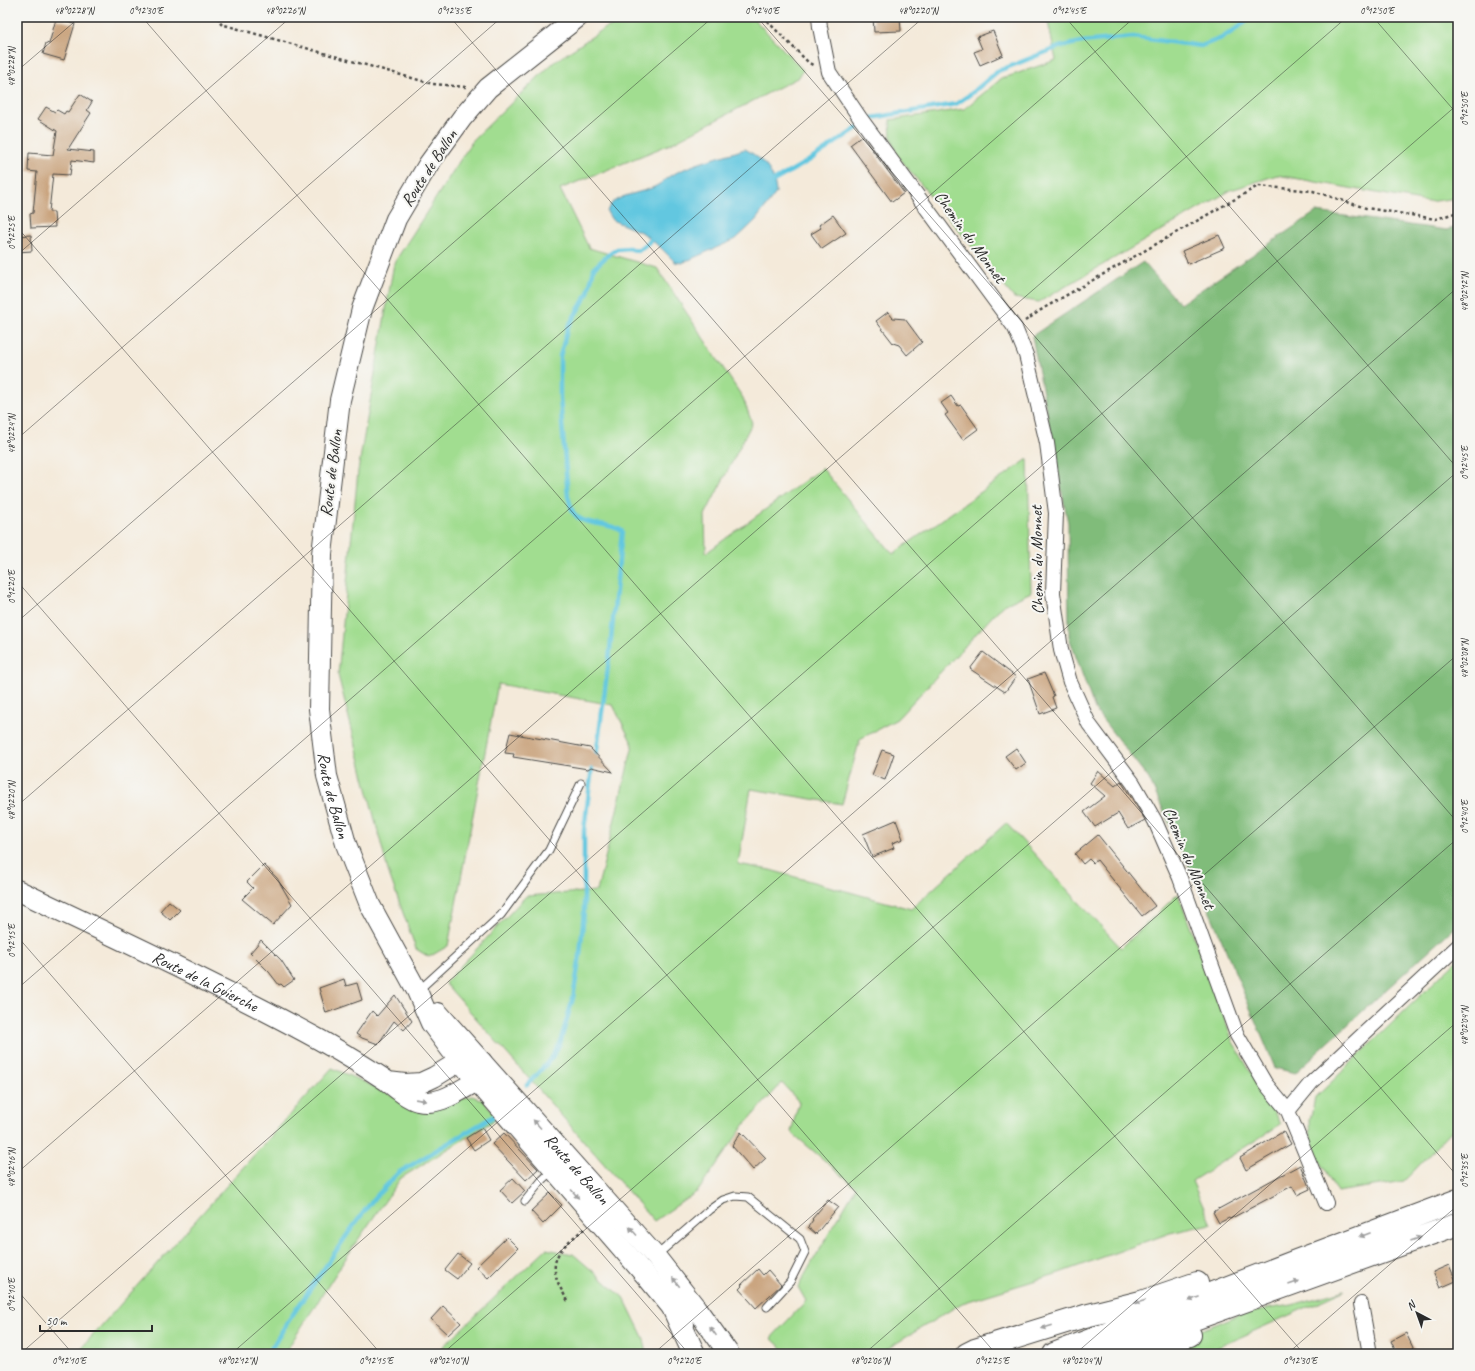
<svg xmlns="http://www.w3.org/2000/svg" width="1475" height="1371" viewBox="0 0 1475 1371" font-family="Caveat,sans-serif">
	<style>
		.green { fill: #a1dd90; stroke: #66845e }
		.forest { fill: #80bc7a; stroke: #567452 }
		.water { fill: #62c7e0; stroke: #467986 }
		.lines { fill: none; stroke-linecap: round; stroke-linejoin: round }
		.stream { stroke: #62c7e0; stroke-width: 4.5 }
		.building { fill: #caa580 }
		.lane-casing { stroke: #494845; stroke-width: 9 }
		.street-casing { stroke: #494845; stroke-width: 16 }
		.secondary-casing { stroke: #494845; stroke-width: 22 }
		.highway-casing { stroke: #494845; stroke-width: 24 }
		.path { stroke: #494845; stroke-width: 2.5; stroke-dasharray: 3 3; stroke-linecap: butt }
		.lane { stroke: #fff; stroke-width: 7 }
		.street { stroke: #fff; stroke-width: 14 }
		.secondary { stroke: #fff; stroke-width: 20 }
		.highway { stroke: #fff; stroke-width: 22 }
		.oneway { fill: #a0a0a0 }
		.ticks { fill: none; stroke: #2b2b2b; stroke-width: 1; stroke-opacity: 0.45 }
		.labels { text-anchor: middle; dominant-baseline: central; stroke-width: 4; stroke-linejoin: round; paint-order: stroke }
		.street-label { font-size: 17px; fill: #2b2b2b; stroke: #f6f6f2 }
		.neatline { fill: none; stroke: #2b2b2b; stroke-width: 1.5 }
		.ticks-label { font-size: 10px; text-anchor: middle; fill: #2b2b2b }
	</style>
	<rect width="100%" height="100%" fill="#f6f6f2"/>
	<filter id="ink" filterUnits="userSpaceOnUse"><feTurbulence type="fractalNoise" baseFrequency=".025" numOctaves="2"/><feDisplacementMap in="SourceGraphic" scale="8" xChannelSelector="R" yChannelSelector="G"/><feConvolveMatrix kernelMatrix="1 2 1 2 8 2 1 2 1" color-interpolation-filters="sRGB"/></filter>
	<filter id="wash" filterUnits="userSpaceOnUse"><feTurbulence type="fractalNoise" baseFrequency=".012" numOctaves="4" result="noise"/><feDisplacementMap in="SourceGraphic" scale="16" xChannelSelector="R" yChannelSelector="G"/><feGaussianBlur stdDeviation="0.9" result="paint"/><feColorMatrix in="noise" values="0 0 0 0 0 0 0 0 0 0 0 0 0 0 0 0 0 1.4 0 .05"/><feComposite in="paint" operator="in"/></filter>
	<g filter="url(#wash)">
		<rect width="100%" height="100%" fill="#f4eada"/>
		<path class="green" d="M 640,17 L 752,17 L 803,70 L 799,77 L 668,145 L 560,189 L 589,248 L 657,268 L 743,398 L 752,423 L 705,515 L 706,553 L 822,468 L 893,554 L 1028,459 L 1031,592 L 1002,606 L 897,719 L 860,739 L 842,804 L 751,789 L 738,864 L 770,870 L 911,909 L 1006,823 L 1121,948 L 1178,894 L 1233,1042 L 1281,1124 L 1192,1181 L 1211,1224 L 1170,1233 L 1059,1273 L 962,1303 L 882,1352 L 873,1354 L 788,1354 L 771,1338 L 806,1301 L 798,1287 L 814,1259 L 856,1187 L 791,1132 L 799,1102 L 782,1083 L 745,1124 L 698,1191 L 654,1221 L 445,983 L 526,896 L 597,891 L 633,745 L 613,705 L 498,684 L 448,946 L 429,957 L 416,949 L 388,871 L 338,675 L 358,471 L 394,263 L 473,140 L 554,62 L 605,28 Z
			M 1047,17 L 1458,17 L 1458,198 L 1427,202 L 1277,175 L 1231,190 L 1039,302 L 1014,298 L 897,155 L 891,138 L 890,120 L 964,109 L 1001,79 L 1056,60 Z
			M 1458,959 L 1458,1125 L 1404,1181 L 1337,1192 L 1311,1145 L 1310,1120 L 1315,1098 Z
			M 332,1068 L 375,1087 L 416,1107 L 472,1096 L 483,1100 L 498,1118 L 401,1178 L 355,1244 L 284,1354 L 76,1354 Z
			M 546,1249 L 573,1254 L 624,1298 L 644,1339 L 647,1354 L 435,1354 Z
			M 1345,1290 L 1203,1354 L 1149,1354 L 1171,1342 L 1246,1312 L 1292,1305 Z"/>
		<path class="forest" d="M 1316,212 L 1446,230 L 1458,227 L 1458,924 L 1295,1073 L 1275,1068 L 1213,919 L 1149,779 L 1095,710 L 1069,637 L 1068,523 L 1032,336 L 1143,262 L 1180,304 Z"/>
		<path class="water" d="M 745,149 C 763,159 775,172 776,193 L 755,221 L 736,239 L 682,263 L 675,262 L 661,248 L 643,233 L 612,220 L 607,212 C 612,193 641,195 658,185 C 662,183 666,178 670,176 C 693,163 720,157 745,149 Z"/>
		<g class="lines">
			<path class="stream" d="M 770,183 L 810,160 L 872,118 L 956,104 L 972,93 L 998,71 L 1059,47 L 1082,42 L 1133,37 L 1201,46 L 1222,38 L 1236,29 L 1250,17 L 1254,17
				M 527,1085 L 551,1059 L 560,1043 L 573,998 L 580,955 L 584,911 L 584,830 L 592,768 L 596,757 L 609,659 L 622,531 C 608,521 582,527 573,512 C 571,508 570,502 568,497 L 560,398 L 560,356 L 568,327 L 588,293 L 594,268 L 608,255 L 617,249 L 629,248 L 638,251 L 656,236
				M 268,1354 L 287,1323 L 349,1232 L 372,1201 L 398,1173 L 494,1116"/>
		</g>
		<g id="blocks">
			<path class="building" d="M 873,17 L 900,17 L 901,31 L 874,32 Z
				M 56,19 L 75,24 L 64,60 L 43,54 L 46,43 L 49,44 Z
				M 993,31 L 1003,55 L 980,65 L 974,52 L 982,49 L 977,37 Z
				M 80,94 L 92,102 L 87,110 L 91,113 L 68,149 L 94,152 L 94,163 L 72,160 L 70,175 L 53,174 L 49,212 L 54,212 L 55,227 L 31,228 L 30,214 L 33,213 L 37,172 L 28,171 L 29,153 L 53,155 L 57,131 L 38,119 L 46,107 L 55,112 L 57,110 L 64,114 L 66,111 L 68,112 Z
				M 862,136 L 904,193 L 892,202 L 850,145 Z
				M 833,215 L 846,233 L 822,249 L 811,234 L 821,228 L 819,225 Z
				M 31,235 L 32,251 L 17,252 L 17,236 Z
				M 1219,235 L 1225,248 L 1188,264 L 1182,251 Z
				M 888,312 L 893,318 L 905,319 L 922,342 L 907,355 L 899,345 L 893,343 L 876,321 Z
				M 951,396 L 958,406 L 961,405 L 978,429 L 963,440 L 945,415 L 948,413 L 941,403 Z
				M 983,652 L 1016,677 L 1005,692 L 970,669 Z
				M 1044,673 L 1054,696 L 1052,697 L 1056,708 L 1040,714 L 1028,679 Z
				M 510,733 L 590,748 L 613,772 L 591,767 L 588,769 L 513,757 L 514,754 L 505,753 Z
				M 1016,748 L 1026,763 L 1016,770 L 1005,756 Z
				M 882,750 L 894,754 L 885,780 L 872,775 Z
				M 1098,771 L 1115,786 L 1121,781 L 1145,820 L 1128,829 L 1118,813 L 1095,827 L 1084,812 L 1105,796 L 1090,783 Z
				M 896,820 L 903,839 L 892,843 L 894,848 L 872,857 L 863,834 Z
				M 1098,835 L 1155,906 L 1142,916 L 1097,860 L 1093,863 L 1089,859 L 1083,864 L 1075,854 Z
				M 264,865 L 277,878 L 292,904 L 273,925 L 242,899 L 253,888 L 247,882 Z
				M 169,901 L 180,910 L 170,920 L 160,911 Z
				M 261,940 L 281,960 L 294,980 L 284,987 L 281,984 L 279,985 L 269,972 L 250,953 Z
				M 344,979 L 346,986 L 357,983 L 362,1000 L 326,1013 L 319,988 Z
				M 395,995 L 412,1021 L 404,1030 L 394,1021 L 378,1044 L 362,1038 L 356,1034 L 372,1011 L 377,1016 Z
				M 482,1128 L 489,1140 L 474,1150 L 466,1138 Z
				M 1284,1131 L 1291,1144 L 1246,1170 L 1240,1158 Z
				M 741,1132 L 766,1158 L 753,1170 L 732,1146 Z
				M 504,1133 L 538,1169 L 526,1180 L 492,1144 Z
				M 1300,1165 L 1310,1189 L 1297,1195 L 1292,1186 L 1230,1219 L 1229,1218 L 1219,1223 L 1213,1212 Z
				M 513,1178 L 525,1191 L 512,1203 L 500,1190 Z
				M 550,1193 L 562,1205 L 543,1224 L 531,1211 Z
				M 828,1200 L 838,1207 L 816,1234 L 808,1227 L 813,1220 L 812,1219 Z
				M 507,1237 L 518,1248 L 488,1278 L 476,1267 Z
				M 458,1254 L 470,1263 L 457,1279 L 445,1270 Z
				M 1449,1265 L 1456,1281 L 1440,1288 L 1433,1272 Z
				M 758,1269 L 763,1275 L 768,1270 L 781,1285 L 756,1308 L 739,1289 L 742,1286 L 741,1285 Z
				M 443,1306 L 461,1323 L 448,1335 L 431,1319 Z
				M 1406,1333 L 1416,1354 L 1397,1354 L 1391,1341 Z"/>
		</g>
	</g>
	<g filter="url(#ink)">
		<use href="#blocks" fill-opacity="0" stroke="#494845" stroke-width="1"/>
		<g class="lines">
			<defs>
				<path id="lane" d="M 419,990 L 501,915 L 549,850 L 581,783
					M 525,1201 L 542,1180 L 553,1170
					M 656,1256 L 709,1210 L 723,1200 L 735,1196 L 748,1197 L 800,1239 L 805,1252 L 790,1282 L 767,1307"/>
				<path id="street" d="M 819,17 L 820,27 L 829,72 L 860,118 L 1015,328 L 1026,355 L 1047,443 L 1056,513 L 1053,593 L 1061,650 L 1070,682 L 1089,724 L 1133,783 L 1155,821 L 1180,878 L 1237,1035 L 1265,1083 L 1288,1111 L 1326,1203
					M 1288,1111 L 1311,1083 L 1458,946
					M 1361,1304 L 1370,1354"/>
				<g id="secondary">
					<path id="s1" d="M 578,17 L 488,88 L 462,118 L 428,165 L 396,219 L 362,309 L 340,400 L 322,554 L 319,709 L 327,776 L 346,844 L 370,905 L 417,991 L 431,1023 L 451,1050 L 477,1081 L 646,1276 L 674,1310 L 684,1324"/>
					<path id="s2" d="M 17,890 C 119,939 221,986 320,1040 C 343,1053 366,1067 387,1081 C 396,1088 407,1098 418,1101 C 440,1106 458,1091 477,1081 L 482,1062 L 460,1061 L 434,1077 L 421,1083 L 405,1084 L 388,1082"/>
					<path id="s3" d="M 438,1013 L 656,1257 L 696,1308 L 729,1354"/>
				</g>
				<path id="highway" d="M 674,1310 L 694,1354
					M 967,1354 L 975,1350 L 1085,1316 L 1141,1302 L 1197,1283
					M 1054,1354 L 1296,1261 L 1458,1200
					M 1103,1354 L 1136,1340 L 1458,1224
					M 1149,1354 L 1171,1342 L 1190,1335"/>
			</defs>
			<use href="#lane" class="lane-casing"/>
			<use href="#street" class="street-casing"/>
			<use href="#secondary" class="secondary-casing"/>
			<use href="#highway" class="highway-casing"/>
			<path class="path" d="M 218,17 L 221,24 L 433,84 L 466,87
				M 763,17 L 809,63 L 813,65
				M 1025,321 L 1044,308 L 1258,186 L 1313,191 L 1366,208 L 1436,219 L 1458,212
				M 568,1301 C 545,1265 553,1253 584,1229"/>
			<use href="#lane" class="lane"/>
			<use href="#street" class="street"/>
			<use href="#secondary" class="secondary"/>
			<use href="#highway" class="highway"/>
		</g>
		<defs><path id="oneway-solid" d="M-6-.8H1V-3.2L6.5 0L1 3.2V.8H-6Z"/></defs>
		<g class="oneway">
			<use href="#oneway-solid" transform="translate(421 1100) rotate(8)"/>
			<use href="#oneway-solid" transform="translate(537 1124) rotate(-132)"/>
			<use href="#oneway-solid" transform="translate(575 1194) rotate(49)"/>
			<use href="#oneway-solid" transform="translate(633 1231) rotate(-132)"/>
			<use href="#oneway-solid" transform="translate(1365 1235) rotate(159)"/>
			<use href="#oneway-solid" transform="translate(1416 1239) rotate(-20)"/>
			<use href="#oneway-solid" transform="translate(676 1282) rotate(-128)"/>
			<use href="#oneway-solid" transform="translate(1294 1283) rotate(-20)"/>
			<use href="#oneway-solid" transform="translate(1194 1299) rotate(159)"/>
			<use href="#oneway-solid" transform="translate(1140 1302) rotate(164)"/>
			<use href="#oneway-solid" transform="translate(1047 1327) rotate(163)"/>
			<use href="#oneway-solid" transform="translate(713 1331) rotate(-125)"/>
		</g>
	</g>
	<path class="ticks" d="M 142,17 L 1304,1354M 450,17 L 1458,1177M 757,17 L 1458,823M 1065,17 L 1458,469M 1373,17 L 1458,115M 17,71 L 80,17M 17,227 L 996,1354M 17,255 L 291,17M 17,439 L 502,17M 17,581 L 689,1354M 17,622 L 713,17M 17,806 L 924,17M 17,936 L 381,1354M 17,989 L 1135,17M 17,1173 L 1347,17M 17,1290 L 73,1354M 20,1354 L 1458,104M 231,1354 L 1458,287M 442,1354 L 1458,471M 653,1354 L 1458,654M 864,1354 L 1458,838M 1075,1354 L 1458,1021M 1287,1354 L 1458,1205"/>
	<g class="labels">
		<g class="street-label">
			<text transform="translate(429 168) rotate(-57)">Route de Ballon</text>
			<text transform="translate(970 237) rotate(54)">Chemin du Monnet</text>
			<text transform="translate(331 473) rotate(-83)">Route de Ballon</text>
			<text transform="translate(1037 560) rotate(-91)">Chemin du Monnet</text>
			<text stroke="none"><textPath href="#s1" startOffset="863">Route de Ballon</textPath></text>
			<text transform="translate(1189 858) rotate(67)">Chemin du Monnet</text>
			<text stroke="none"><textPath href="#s2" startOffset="209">Route de la Guierche</textPath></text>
			<text stroke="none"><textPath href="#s3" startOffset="209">Route de Ballon</textPath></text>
		</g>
	</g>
	<rect width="1475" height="1371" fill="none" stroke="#f6f6f2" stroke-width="44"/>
	<g transform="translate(1417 1313) rotate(319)" stroke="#f6f6f2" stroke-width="3" paint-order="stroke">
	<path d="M0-3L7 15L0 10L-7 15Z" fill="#2b2b2b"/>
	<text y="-6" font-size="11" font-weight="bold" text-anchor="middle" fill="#2b2b2b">N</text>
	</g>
	<path d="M40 1325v6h112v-6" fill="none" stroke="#2b2b2b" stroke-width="2"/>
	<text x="46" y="1325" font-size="12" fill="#2b2b2b" stroke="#f6f6f2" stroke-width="3" paint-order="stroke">50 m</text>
	<rect x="22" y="22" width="1431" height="1327" class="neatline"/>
	<g class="ticks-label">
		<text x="74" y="14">48°02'28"N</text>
		<text x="146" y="14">0°12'30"E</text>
		<text x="285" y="14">48°02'26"N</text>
		<text x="454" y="14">0°12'35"E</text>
		<text x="762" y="14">0°12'40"E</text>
		<text x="918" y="14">48°02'20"N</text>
		<text x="1069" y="14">0°12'45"E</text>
		<text x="1377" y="14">0°12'50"E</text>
		<text transform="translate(11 67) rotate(-90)" y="4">48°02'28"N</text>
		<text transform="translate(1464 109) rotate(-90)" y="4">0°12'50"E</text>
		<text transform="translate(11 233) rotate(-90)" y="4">0°12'25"E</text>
		<text transform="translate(1464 292) rotate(-90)" y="4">48°02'12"N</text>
		<text transform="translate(11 434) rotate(-90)" y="4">48°02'24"N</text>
		<text transform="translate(1464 463) rotate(-90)" y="4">0°12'45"E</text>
		<text transform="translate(11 587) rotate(-90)" y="4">0°12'20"E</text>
		<text transform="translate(1464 659) rotate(-90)" y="4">48°02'08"N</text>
		<text transform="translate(11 801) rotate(-90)" y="4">48°02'20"N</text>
		<text transform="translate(1464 817) rotate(-90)" y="4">0°12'40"E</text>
		<text transform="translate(11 941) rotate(-90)" y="4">0°12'15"E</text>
		<text transform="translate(1464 1026) rotate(-90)" y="4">48°02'04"N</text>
		<text transform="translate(11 1168) rotate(-90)" y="4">48°02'16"N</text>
		<text transform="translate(1464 1171) rotate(-90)" y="4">0°12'35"E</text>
		<text transform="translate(11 1295) rotate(-90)" y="4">0°12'10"E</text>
		<text x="69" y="1364">0°12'10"E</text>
		<text x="237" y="1364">48°02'12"N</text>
		<text x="376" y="1364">0°12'15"E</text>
		<text x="448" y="1364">48°02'10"N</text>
		<text x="684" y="1364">0°12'20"E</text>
		<text x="870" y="1364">48°02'06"N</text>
		<text x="992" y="1364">0°12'25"E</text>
		<text x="1081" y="1364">48°02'04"N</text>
		<text x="1300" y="1364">0°12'30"E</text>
	</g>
</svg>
